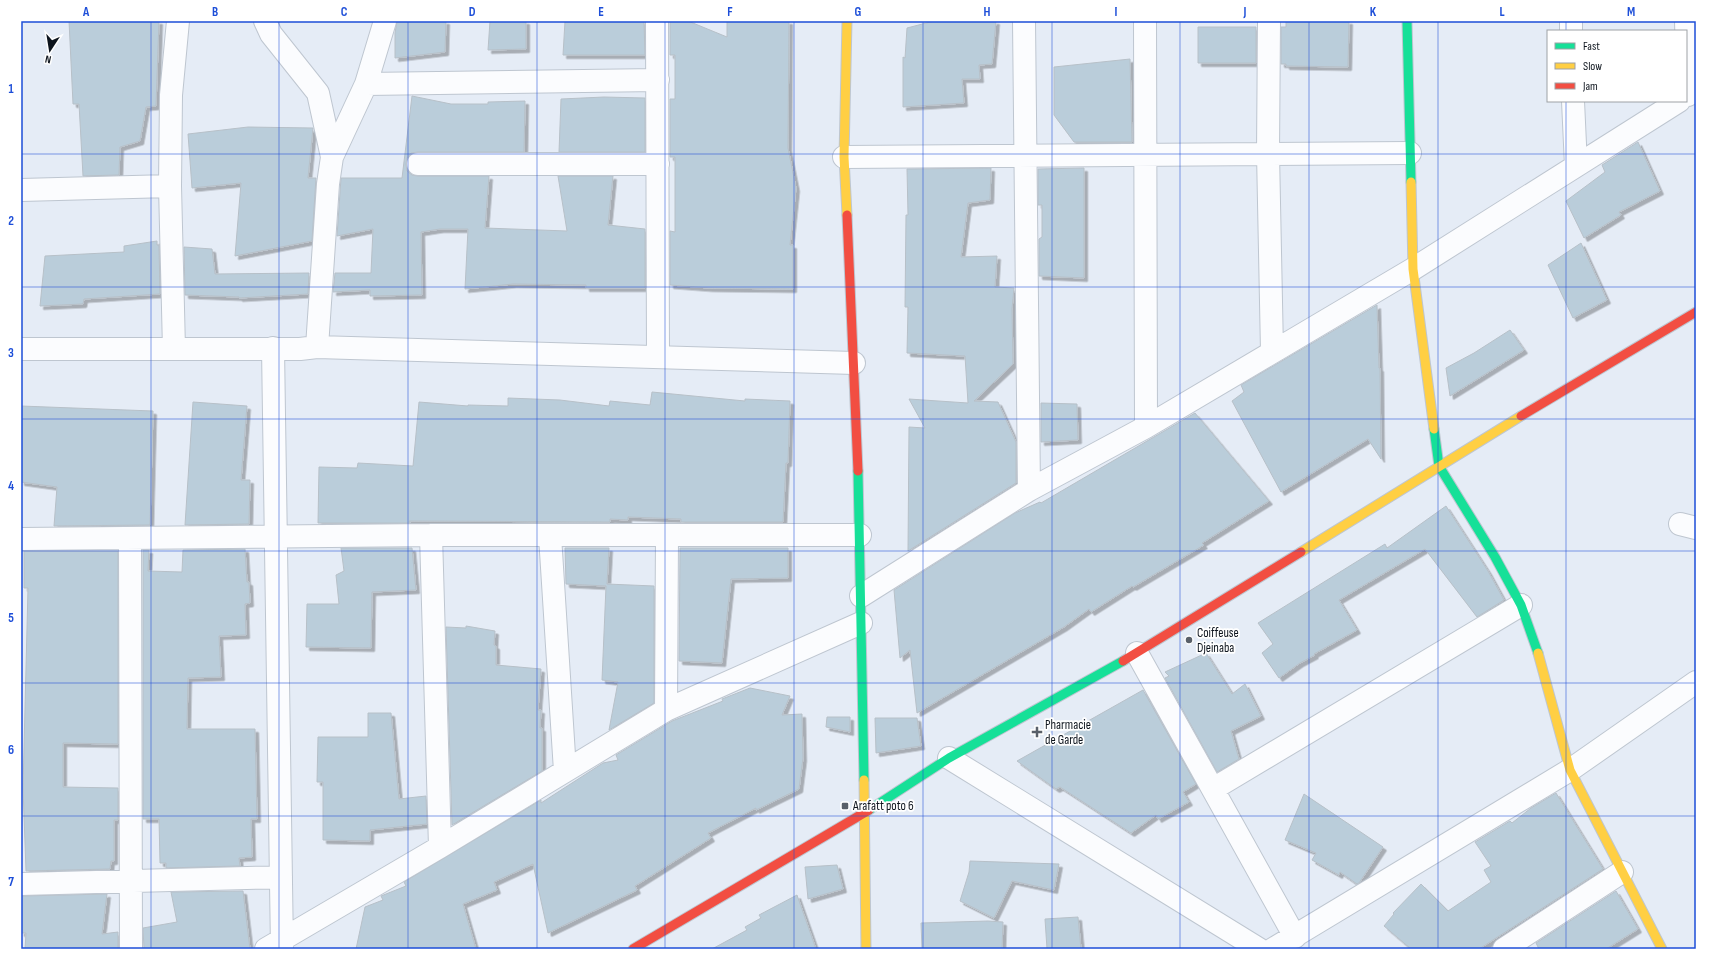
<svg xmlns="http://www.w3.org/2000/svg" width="1717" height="970" viewBox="0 0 1717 970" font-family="'Sofia Sans Condensed',sans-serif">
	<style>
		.building { fill: #bacdda; stroke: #b7c0c8; filter: url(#shadow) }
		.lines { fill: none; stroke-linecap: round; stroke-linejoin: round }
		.street-casing { stroke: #bec6d0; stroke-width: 24 }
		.fast-casing { stroke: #bec6d0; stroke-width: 11 }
		.slow-casing { stroke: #bec6d0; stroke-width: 11 }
		.jam-casing { stroke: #bec6d0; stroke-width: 11 }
		.street { stroke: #fbfcfe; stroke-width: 22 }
		.fast { stroke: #16e098; stroke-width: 9 }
		.slow { stroke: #ffcf43; stroke-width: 9 }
		.jam { stroke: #f24e42; stroke-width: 9 }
		.grid { fill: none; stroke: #1d4ed8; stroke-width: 1; stroke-opacity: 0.55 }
		.poi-dot { fill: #596069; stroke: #fff; stroke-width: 1.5 }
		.labels { text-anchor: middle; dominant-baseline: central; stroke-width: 3.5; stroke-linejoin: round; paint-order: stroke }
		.poi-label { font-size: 13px; fill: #0d141d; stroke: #fff; text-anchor: start }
		.neatline { fill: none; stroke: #1d4ed8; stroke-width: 1.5 }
		.grid-label { font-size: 13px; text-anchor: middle; font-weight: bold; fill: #1d4ed8 }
	</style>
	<defs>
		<filter id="shadow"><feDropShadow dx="3.5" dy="3.5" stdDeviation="0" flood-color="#0004"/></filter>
	</defs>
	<rect width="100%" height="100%" fill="#e5ecf6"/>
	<path class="building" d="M 69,21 L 159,21 L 156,106 L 146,107 L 140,141 L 120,147 L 119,175 L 83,176 L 79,104 L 73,104 Z
		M 397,21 L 446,21 L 445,52 L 395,58 L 395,33 Z
		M 490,21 L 526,21 L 526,49 L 488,50 Z
		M 565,21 L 644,21 L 645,55 L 563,55 Z
		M 670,21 L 688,21 L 727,37 L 727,21 L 789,21 L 788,148 L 796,188 L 790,245 L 793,245 L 793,289 L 709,288 L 670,285 L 670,231 L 675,232 L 675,157 L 670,157 L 670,99 L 675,99 L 675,55 L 670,55 Z
		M 934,21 L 996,21 L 992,64 L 979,65 L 980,79 L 962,79 L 964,103 L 903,107 L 903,57 L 905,58 L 907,28 Z
		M 1286,21 L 1349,21 L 1348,67 L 1286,66 L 1286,64 L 1281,64 L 1281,27 L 1286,27 Z
		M 1198,27 L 1256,27 L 1256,63 L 1198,63 Z
		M 1130,59 L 1132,142 L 1074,142 L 1054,115 L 1054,67 Z
		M 412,96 L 451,104 L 488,104 L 488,102 L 525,101 L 524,152 L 418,152 L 411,153 L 407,158 L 406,164 L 407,171 L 412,175 L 418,176 L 489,176 L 485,228 L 567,231 L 558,176 L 613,176 L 608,225 L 645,229 L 645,288 L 586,288 L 586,285 L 513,284 L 465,289 L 468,229 L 440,229 L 421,232 L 422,295 L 370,296 L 370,290 L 333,292 L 335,273 L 371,273 L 373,229 L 337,236 L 341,178 L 402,178 Z
		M 604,97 L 645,98 L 645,152 L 559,152 L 561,99 Z
		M 248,127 L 313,128 L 308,178 L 316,178 L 312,241 L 235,256 L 241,183 L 192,188 L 188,134 Z
		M 1638,142 L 1660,191 L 1619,212 L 1621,215 L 1584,238 L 1566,201 L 1605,172 L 1602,165 Z
		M 991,168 L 990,200 L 968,203 L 961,257 L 997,256 L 995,287 L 1014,288 L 1012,309 L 1013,364 L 974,401 L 998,402 L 1016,442 L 1016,483 L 908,551 L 909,427 L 925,428 L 909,399 L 968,403 L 965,356 L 907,353 L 908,307 L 905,307 L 906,215 L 908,215 L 907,169 Z
		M 1084,168 L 1084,278 L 1039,276 L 1039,239 L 1042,237 L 1042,205 L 1038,205 L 1038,169 Z
		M 157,241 L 157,245 L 159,245 L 160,294 L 84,299 L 83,304 L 40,306 L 45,256 L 124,252 L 124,246 Z
		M 1581,243 L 1607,300 L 1573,318 L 1548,265 Z
		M 184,247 L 212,249 L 215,274 L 309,273 L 308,294 L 239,298 L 239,297 L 185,295 Z
		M 1377,305 L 1379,368 L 1380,368 L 1381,459 L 1368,439 L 1281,492 L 1232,401 L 1244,392 L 1241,385 Z
		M 1510,330 L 1524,350 L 1450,396 L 1446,368 L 1474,353 Z
		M 652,392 L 745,401 L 745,399 L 790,401 L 788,463 L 786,463 L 783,522 L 681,522 L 681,519 L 628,517 L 628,520 L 610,519 L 610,522 L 409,521 L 410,523 L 318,523 L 319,467 L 357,468 L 358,463 L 413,466 L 419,402 L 468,406 L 468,405 L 508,406 L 508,398 L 560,400 L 609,406 L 610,401 L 650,405 Z
		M 193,402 L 247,406 L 241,480 L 250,480 L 249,524 L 185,525 Z
		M 1041,403 L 1077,404 L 1078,440 L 1041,442 Z
		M 21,406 L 153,411 L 150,525 L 54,526 L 57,487 L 21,482 Z
		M 1195,413 L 1269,501 L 1202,543 L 1204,545 L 1133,587 L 1132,586 L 1091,612 L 1089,609 L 1064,627 L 917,713 L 910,650 L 900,658 L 894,590 L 1015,513 L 1040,502 L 1041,503 Z
		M 1446,506 L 1488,571 L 1504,600 L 1477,617 L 1425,549 L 1339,600 L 1357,630 L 1314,654 L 1315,655 L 1300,663 L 1279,678 L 1262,653 L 1273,644 L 1258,623 L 1385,544 L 1387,548 Z
		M 341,548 L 412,548 L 416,590 L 372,592 L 371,648 L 306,647 L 307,604 L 339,604 L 336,575 L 344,571 Z
		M 565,548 L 609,548 L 607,584 L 654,586 L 654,703 L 609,730 L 618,682 L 602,680 L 606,586 L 566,584 Z
		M 680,548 L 788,548 L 788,578 L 731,579 L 722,663 L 679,661 Z
		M 245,549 L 247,582 L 249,582 L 250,603 L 245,604 L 246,635 L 219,636 L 221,677 L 188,678 L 187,729 L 255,729 L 257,819 L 251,819 L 252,857 L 239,858 L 240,866 L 166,868 L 166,863 L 160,863 L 159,819 L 143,819 L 143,550 L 149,550 L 148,571 L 182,572 L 183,550 Z
		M 24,551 L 118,551 L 118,744 L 63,743 L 63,787 L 118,788 L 118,820 L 114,820 L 114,861 L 111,861 L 110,869 L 26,871 L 23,788 L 28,588 L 24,588 Z
		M 466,626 L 495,631 L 494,645 L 496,646 L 496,665 L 541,669 L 538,710 L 541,710 L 540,728 L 542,728 L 542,771 L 452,825 L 446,627 L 466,628 Z
		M 1206,653 L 1232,694 L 1245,684 L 1261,716 L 1231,731 L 1239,759 L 1217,772 L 1165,678 L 1169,676 L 1165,672 Z
		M 750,688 L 790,696 L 782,715 L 802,714 L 803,758 L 799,789 L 756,810 L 756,808 L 708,833 L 711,838 L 635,886 L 637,890 L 548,933 L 533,864 L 494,882 L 497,890 L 463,904 L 476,949 L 356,949 L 365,907 L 383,900 L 381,896 L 406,886 L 404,882 L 541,800 L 541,803 L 603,763 L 618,760 L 616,755 L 672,721 L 723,701 L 722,699 Z
		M 1143,690 L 1196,784 L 1183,792 L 1189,802 L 1158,819 L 1156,815 L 1131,833 L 1060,787 L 1056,789 L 1017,761 Z
		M 368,713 L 391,713 L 399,799 L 426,796 L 427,824 L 370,830 L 370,841 L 323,840 L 323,782 L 317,782 L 318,737 L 368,737 Z
		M 827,717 L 850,717 L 850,732 L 826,727 Z
		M 875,718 L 917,718 L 921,746 L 876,753 Z
		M 1556,793 L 1603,869 L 1479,949 L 1411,949 L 1384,926 L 1394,914 L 1393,913 L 1421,884 L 1448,911 L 1491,882 L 1484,870 L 1491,866 L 1475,842 L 1510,821 L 1512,823 L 1531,808 Z
		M 1304,794 L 1383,847 L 1359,883 L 1357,884 L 1340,872 L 1339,875 L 1312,860 L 1316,853 L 1285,840 Z
		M 970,861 L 1059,864 L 1054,890 L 1012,881 L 994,918 L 960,901 L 969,872 Z
		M 837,865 L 843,889 L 808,899 L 805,867 Z
		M 243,891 L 250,949 L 144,949 L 143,928 L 177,922 L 171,892 Z
		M 1616,891 L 1638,929 L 1606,949 L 1539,949 L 1536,943 Z
		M 107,894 L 102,934 L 118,932 L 118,949 L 25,949 L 26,933 L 21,933 L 21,896 Z
		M 797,895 L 816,949 L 712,949 L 747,930 L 745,927 L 761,918 L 759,915 Z
		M 1078,917 L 1081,949 L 1047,949 L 1045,919 Z
		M 988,921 L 1003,922 L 1002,949 L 922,949 L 921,923 Z"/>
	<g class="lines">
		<defs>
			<path id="street" d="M 265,21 L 271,34 L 318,93 L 332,157
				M 657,21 L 658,356
				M 1024,21 L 1029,490
				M 1145,21 L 1146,427
				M 1269,21 L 1268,153 L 1272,351
				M 1571,21 L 1571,31
				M 1686,21 L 1688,95
				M 366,84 L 658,80
				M 1573,101 L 1576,166
				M 844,157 L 1410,153
				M 418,164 L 658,164
				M 21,190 L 170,186
				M 317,347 L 328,184 L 332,157 L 366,84 L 385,21
				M 273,348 L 282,949
				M 21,349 L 300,349 L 317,347 L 854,363
				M 174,349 L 170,186 L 171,95 L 178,21
				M 1680,524 L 1696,528
				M 431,535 L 440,847
				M 550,536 L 565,771
				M 130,538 L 131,949
				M 21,539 L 431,535 L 860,535
				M 861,596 L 1029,490 L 1146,427 L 1413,269 L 1679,101
				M 1137,653 L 1295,937
				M 666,710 L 667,535
				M 949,758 L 1259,949
				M 1213,789 L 1521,605
				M 21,884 L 281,877
				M 266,949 L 440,847 L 666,710 L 861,623
				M 1273,949 L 1570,770 L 1696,682
				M 1504,949 L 1622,872"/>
			<path id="fast" d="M 1407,21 L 1411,182
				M 1434,429 L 1439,466 L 1495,557 L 1521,605 L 1538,653
				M 858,471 L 864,780
				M 869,810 L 949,758 L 1123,661"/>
			<path id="slow" d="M 1411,182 L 1413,269 L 1434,429
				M 847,215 L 844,157 L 847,21
				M 1301,552 L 1521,416
				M 1538,653 L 1570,770 L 1662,949
				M 864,780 L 866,949"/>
			<path id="jam" d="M 847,215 L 858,471
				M 1521,416 L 1696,312
				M 1123,661 L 1301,552
				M 633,949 L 869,810"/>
		</defs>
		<use href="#street" class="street-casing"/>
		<use href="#fast" class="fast-casing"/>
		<use href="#slow" class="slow-casing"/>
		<use href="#jam" class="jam-casing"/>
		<use href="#street" class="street"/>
		<use href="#fast" class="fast"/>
		<use href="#slow" class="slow"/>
		<use href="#jam" class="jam"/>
	</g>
	<path class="grid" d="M 151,21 L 151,949M 279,21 L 279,949M 408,21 L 408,949M 537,21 L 537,949M 665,21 L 665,949M 794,21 L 794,949M 923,21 L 923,949M 1052,21 L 1052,949M 1180,21 L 1180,949M 1309,21 L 1309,949M 1438,21 L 1438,949M 1566,21 L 1566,31M 1566,101 L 1566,949M 21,154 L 1696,154M 21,287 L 1696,287M 21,419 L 1696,419M 21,551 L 1696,551M 21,683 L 1696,683M 21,816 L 1696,816"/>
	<g class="poi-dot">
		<circle cx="1189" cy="640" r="4"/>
		<path d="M1035 726h4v4h4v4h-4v4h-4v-4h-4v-4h4z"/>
		<rect x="841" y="802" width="8" height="8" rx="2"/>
	</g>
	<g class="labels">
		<g class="poi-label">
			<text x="1197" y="633">Coiffeuse<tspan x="1197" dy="15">Djeinaba</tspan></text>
			<text x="1045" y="725">Pharmacie<tspan x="1045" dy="15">de Garde</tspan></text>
			<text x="853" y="806">Arafatt poto 6</text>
		</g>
	</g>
	<rect width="1717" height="970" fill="none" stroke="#ffffff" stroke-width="44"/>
	<rect x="1547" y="30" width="140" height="72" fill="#ffffff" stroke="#9ea1a5"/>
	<rect x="1555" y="43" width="20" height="6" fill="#16e098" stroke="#9ea1a5"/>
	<text x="1583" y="50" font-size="12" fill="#0d141d">Fast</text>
	<rect x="1555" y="63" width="20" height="6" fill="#ffcf43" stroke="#9ea1a5"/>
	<text x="1583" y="70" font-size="12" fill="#0d141d">Slow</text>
	<rect x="1555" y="83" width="20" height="6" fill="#f24e42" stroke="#9ea1a5"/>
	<text x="1583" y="90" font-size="12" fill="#0d141d">Jam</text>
	<g transform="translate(50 50) rotate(192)" stroke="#ffffff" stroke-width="3" paint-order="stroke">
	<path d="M0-3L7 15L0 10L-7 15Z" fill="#0d141d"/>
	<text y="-6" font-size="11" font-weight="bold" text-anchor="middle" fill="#0d141d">N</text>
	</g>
	<rect x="22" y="22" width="1673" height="926" class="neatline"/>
	<g class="grid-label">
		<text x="86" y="16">A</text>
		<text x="215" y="16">B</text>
		<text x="344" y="16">C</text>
		<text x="472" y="16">D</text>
		<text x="601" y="16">E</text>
		<text x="730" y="16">F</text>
		<text x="858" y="16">G</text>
		<text x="987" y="16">H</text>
		<text x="1116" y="16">I</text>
		<text x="1245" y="16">J</text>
		<text x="1373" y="16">K</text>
		<text x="1502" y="16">L</text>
		<text x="1631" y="16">M</text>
		<text x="11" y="93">1</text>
		<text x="11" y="225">2</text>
		<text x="11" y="357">3</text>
		<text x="11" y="490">4</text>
		<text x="11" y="622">5</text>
		<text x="11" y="754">6</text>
		<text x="11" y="886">7</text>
	</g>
</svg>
